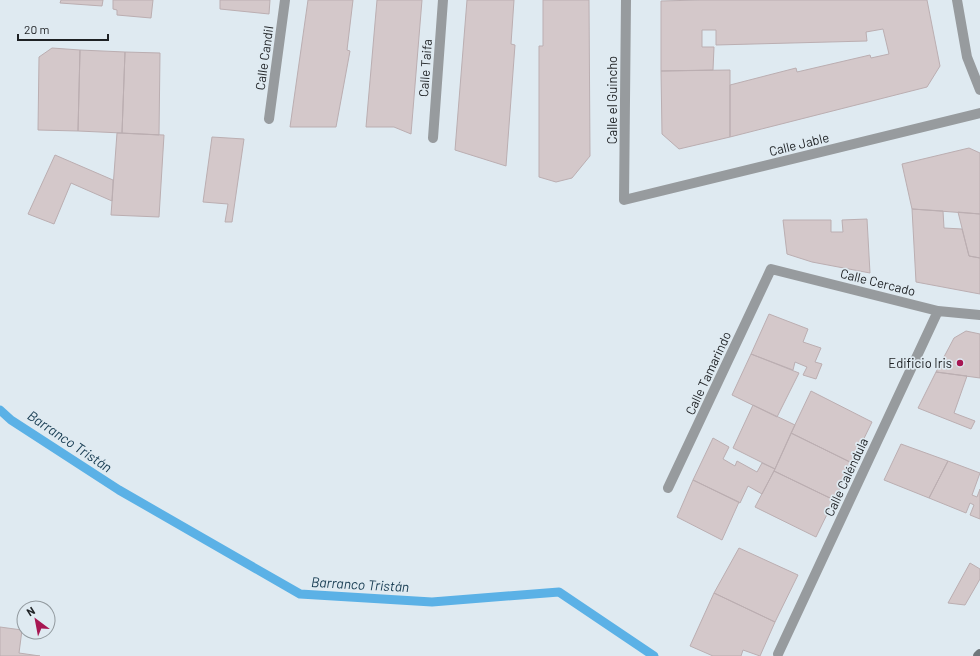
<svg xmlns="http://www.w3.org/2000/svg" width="980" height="656" viewBox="0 0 980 656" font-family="Barlow,sans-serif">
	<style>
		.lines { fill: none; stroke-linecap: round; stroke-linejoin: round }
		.stream { stroke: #5bb1e6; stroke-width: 9 }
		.building { fill: #d4c8ca; stroke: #bbaeb1 }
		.minor { stroke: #979b9e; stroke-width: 10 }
		.secondary { stroke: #70777b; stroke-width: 10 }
		.poi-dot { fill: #a71652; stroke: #dfeaf1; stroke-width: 1.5 }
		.labels { text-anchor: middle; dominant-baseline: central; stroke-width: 3.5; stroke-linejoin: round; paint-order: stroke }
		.street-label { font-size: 13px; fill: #1e2124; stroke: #dfeaf1 }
		.poi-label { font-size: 13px; fill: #1e2124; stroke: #dfeaf1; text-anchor: end }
		.water-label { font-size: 14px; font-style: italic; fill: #163b51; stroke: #dfeaf1 }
	</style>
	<rect width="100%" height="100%" fill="#dfeaf1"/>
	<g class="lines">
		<path class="stream" d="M 0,410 L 11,420 L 119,490 L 300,594 L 432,602 L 559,592 L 654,656"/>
	</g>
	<path class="building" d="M 61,0 L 103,0 L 102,6 L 60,3 Z
		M 113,0 L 153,0 L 151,18 L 117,15 L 117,10 L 113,9 Z
		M 220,0 L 270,0 L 269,14 L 220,9 Z
		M 308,0 L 353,0 L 347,50 L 350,51 L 336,127 L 290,127 Z
		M 377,0 L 422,0 L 411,134 L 394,127 L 366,127 Z
		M 467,0 L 514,0 L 511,44 L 515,45 L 506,166 L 455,150 Z
		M 543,0 L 589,0 L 590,156 L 572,178 L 556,182 L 539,177 L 539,46 L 543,46 Z
		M 699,0 L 927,0 L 940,66 L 927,87 L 730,137 L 730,85 L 796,68 L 797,72 L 870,55 L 871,58 L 889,54 L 883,29 L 866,32 L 867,41 L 716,45 L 716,30 L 702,30 L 702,47 L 714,47 L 713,70 L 661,71 L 661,1 Z
		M 52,48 L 80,50 L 78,131 L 38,130 L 39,57 Z
		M 80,50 L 125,52 L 122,133 L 78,131 Z
		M 125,52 L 160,53 L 159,135 L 122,133 Z
		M 730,70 L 730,137 L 679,149 L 662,134 L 661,71 Z
		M 117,133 L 164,135 L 159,217 L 111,215 Z
		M 212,137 L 244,139 L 232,222 L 225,222 L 228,204 L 203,202 Z
		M 969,148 L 980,153 L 980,214 L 912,209 L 902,164 Z
		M 55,155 L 113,180 L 112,201 L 71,183 L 54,224 L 28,214 Z
		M 912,209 L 943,211 L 944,228 L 962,229 L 969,256 L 980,258 L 980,294 L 916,282 Z
		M 958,212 L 980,214 L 980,258 L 969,256 Z
		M 867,219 L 870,273 L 812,262 L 787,254 L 783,220 L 831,220 L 831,232 L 843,232 L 842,220 Z
		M 769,314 L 808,329 L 803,342 L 821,348 L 815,362 L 822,364 L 816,379 L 803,375 L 807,367 L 795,362 L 793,370 L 751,354 Z
		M 966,331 L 980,334 L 980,378 L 936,372 L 954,338 Z
		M 751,354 L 799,373 L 777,417 L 732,395 Z
		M 936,372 L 967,376 L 954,413 L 975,421 L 971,429 L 918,408 Z
		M 811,391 L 872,422 L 852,463 L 791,433 Z
		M 753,405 L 795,425 L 775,469 L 733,448 Z
		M 791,433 L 852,463 L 834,500 L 774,471 Z
		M 713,438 L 729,447 L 723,459 L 735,466 L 737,461 L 757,472 L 762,463 L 775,469 L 762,494 L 748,486 L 740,503 L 693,480 Z
		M 901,444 L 948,461 L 929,498 L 884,480 Z
		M 948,461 L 980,473 L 972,495 L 977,497 L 980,489 L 980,519 L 970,515 L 974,505 L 970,503 L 966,513 L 929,498 Z
		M 774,471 L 834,500 L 816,537 L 755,507 Z
		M 693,480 L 739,502 L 722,540 L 677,517 Z
		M 739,548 L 798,575 L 775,622 L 714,593 Z
		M 970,563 L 980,569 L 980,579 L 965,605 L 948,603 Z
		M 714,593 L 775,622 L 760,656 L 743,650 L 741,656 L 713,656 L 690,646 Z
		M 0,627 L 22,630 L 19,653 L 40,656 L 0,656 Z"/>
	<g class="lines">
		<path class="minor" d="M 626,0 L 624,200 L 980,113
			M 957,0 L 967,57 L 980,90
			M 269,119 L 285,0
			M 433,138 L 443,0
			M 668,488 L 771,269 L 938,311 L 980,315
			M 778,654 L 938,311"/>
		<path class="secondary" d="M 978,656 L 980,654"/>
	</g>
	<circle class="poi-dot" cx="960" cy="363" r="4"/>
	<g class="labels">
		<g class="street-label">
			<text transform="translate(264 58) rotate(-82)">Calle Candil</text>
			<text transform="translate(425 68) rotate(-86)">Calle Taifa</text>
			<text transform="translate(612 100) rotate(-90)">Calle el Guincho</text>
			<text transform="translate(799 144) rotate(-14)">Calle Jable</text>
			<text transform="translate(878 282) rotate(14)">Calle Cercado</text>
			<text transform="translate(708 373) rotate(-65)">Calle Tamarindo</text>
			<text transform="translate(846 477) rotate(-65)">Calle Caléndula</text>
		</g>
		<g class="poi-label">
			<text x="952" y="363">Edificio Iris</text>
		</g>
		<g class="water-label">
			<text transform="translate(70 441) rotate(34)">Barranco Tristán</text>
			<text transform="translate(360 584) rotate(3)">Barranco Tristán</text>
		</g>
	</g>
	<g transform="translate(36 620) rotate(328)"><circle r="19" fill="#dfeaf1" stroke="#929a9f"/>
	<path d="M0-3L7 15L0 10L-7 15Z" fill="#a71652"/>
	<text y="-6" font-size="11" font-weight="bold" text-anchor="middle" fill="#1e2124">N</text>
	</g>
	<path d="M18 34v6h90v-6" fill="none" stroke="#1e2124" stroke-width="2"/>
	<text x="24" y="34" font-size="12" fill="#1e2124" stroke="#dfeaf1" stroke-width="3" paint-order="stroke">20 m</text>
</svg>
